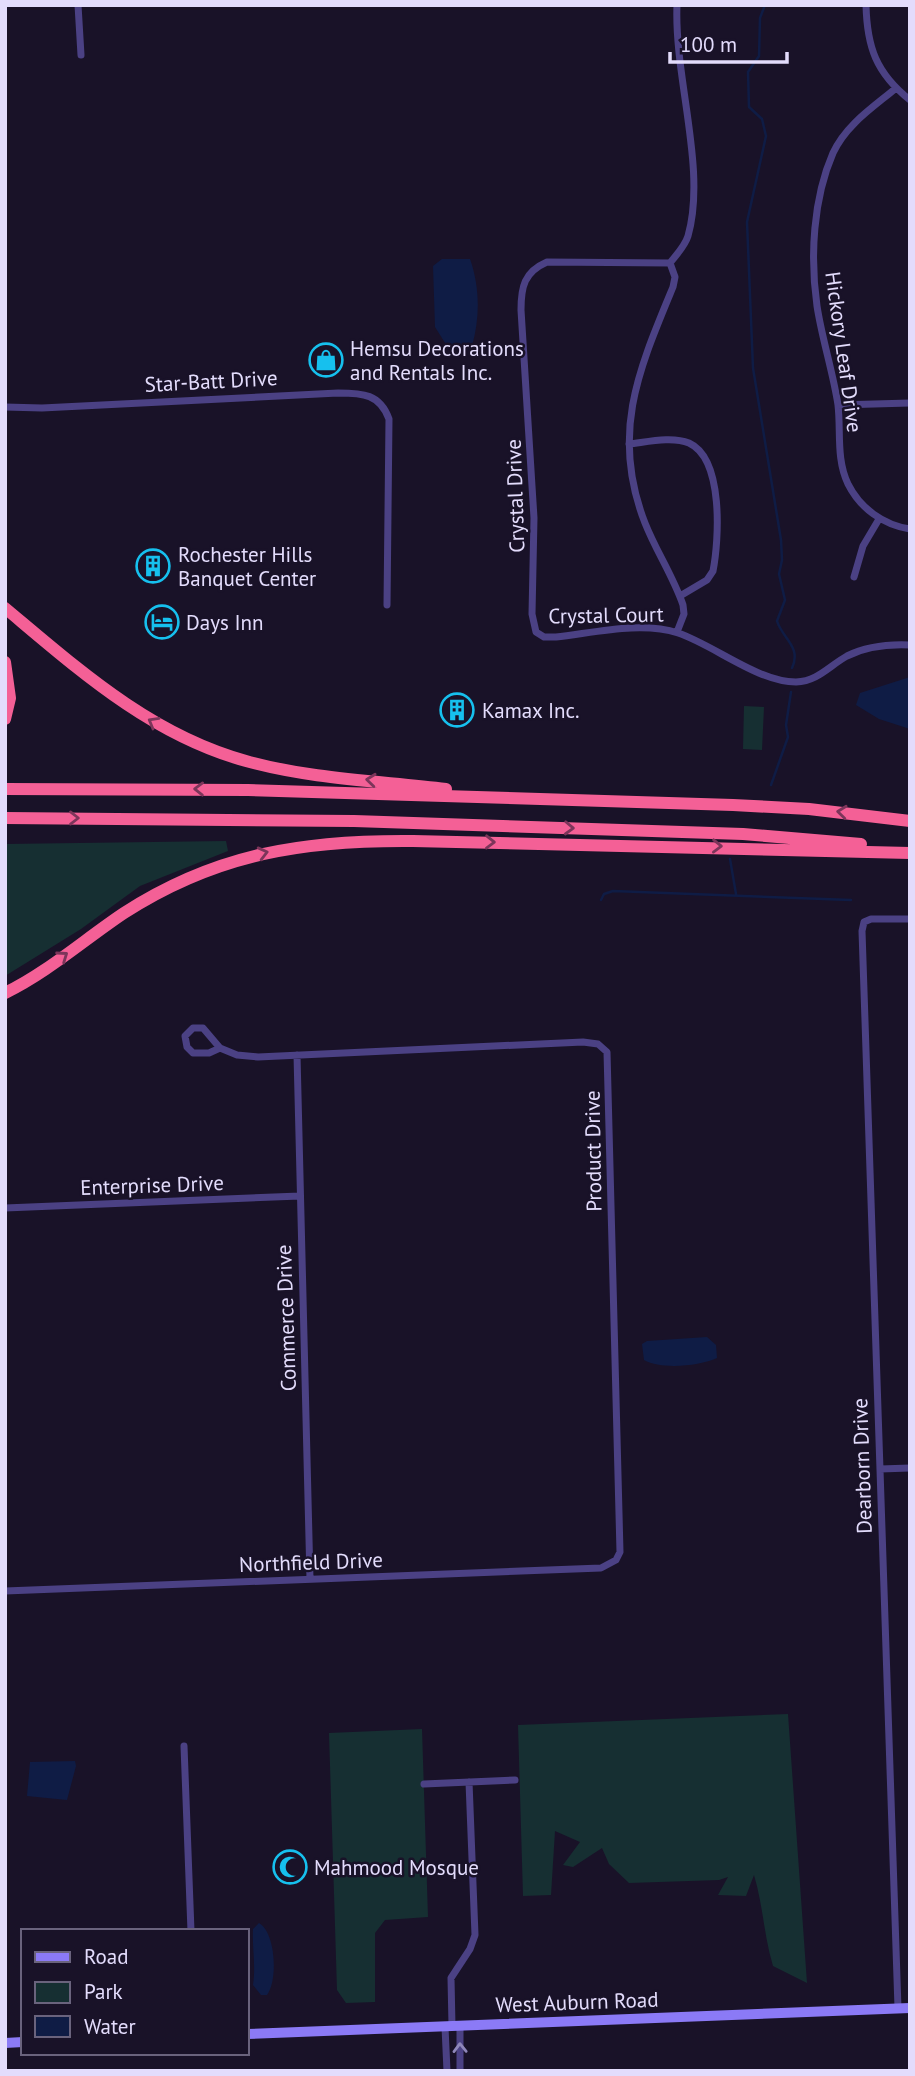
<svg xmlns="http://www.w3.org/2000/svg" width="915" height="2076" viewBox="0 0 915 2076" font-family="'PT Sans',sans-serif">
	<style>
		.green { fill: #162f32 }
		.water { fill: #0f1c45 }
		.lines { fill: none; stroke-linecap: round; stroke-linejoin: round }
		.stream { stroke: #0f1c45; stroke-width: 2.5 }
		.minor { stroke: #4b4184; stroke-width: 7 }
		.secondary { stroke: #8b7af6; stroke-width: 10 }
		.motorway { stroke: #f46096; stroke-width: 12 }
		.oneway { stroke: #7c355a }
		.oneway2 { stroke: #8f87ba }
		.labels { text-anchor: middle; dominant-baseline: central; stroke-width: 5; stroke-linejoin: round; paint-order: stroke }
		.poi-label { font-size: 21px; fill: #e3dcfc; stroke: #191228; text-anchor: start }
		.street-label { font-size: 21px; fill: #e3dcfc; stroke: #191228 }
	</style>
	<rect width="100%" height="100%" fill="#191228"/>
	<path class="green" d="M 744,706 L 764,707 L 762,750 L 743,749 Z
		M 226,841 L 228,851 L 140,886 L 81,929 L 5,976 L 5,844 Z
		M 788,1714 L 807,1983 L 773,1966 C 764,1936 763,1905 754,1875 L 746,1896 L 718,1895 L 728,1877 L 719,1880 L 629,1883 L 609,1864 L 602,1848 L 573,1867 L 563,1865 L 580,1842 L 555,1831 L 551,1895 L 523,1896 L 518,1725 Z
		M 422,1729 L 428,1917 L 385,1920 L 375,1933 L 375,2002 L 346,2003 L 337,1990 L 329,1733 Z"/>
	<path class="water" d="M 442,259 L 470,259 C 480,287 480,318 472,346 L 447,346 L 435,327 L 433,266 Z
		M 910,677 L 910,729 L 879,719 L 856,705 L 860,693 Z
		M 707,1337 L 716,1345 L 717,1358 C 699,1366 662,1370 644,1360 L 642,1344 L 647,1341 Z
		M 75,1761 L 76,1766 L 67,1800 L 27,1796 L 30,1762 Z
		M 259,1923 C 276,1933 278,1980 267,1995 L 261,1995 L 253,1985 C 256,1965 252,1948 253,1929 Z"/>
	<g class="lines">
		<path class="stream" d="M 765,5 L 760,18 L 759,56 L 748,72 L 749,107 L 762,119 L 766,136 L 747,222 L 753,368 L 781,540 L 782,560 L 779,574 L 785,600 L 777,621 C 782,638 802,647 792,668
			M 771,785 L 788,737 L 786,725 L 791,692
			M 730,859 L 736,894
			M 601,900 L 604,894 L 613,891 L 851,900"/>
		<path class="minor" d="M 78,5 L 81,55
			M 866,5 C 867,47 876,73 910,100
			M 895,89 C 872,108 846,125 833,153 C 813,199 810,257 817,306 C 822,339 833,372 838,405 C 841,431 836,459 848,484 C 860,508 883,525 910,529
			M 670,263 L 547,262 C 524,272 521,287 521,310 L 534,518 L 532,614 L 536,632 L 544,637 L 556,637 C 593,633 641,621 678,633 C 714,645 758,682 796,682 C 818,681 829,666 847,656 C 867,646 888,644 910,645
			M 838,405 L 910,403
			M 5,407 L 42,408 L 338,393 C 363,393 380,394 389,419 L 387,605
			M 629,444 C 647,442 672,436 689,443 C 724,459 719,540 713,571 L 707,580 L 680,596
			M 854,577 L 863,546 L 879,519
			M 677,632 L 684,614 L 683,605 C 673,576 656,551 645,523 C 610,434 639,369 673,287 L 675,277 L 670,263 C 677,254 685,246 688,236 C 707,169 674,78 677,5
			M 297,1055 L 310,1579
			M 5,1208 L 300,1196
			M 880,1469 L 910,1468
			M 5,1591 L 601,1568 L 616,1560 L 620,1552 L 607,1052 L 598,1044 L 583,1042 L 258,1057 L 237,1055 L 220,1048 L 203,1028 L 193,1028 L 185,1036 L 187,1047 L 193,1053 L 209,1053 L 220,1048
			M 184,1746 L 191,1931
			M 424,1784 L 515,1780
			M 898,2008 L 862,931 L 864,922 L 871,919 L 910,919
			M 452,2026 L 451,1978 L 470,1949 L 475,1935 L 469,1782
			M 460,2026 L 460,2071
			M 445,2027 L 447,2071"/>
		<path class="secondary" d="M 247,2034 L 910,2008
			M 5,2043 L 23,2042"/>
		<path class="motorway" d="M 5,608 C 79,670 151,735 246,761 C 310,779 380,781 446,789
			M 5,662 L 10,698 L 5,719
			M 5,789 L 248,790 L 733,805 L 809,809 L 910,821
			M 5,818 L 354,821 L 743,834 L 861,844
			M 5,993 C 48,972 85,939 124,913 C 217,853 305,840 413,841 L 910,853"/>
	</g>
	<defs><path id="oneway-chevron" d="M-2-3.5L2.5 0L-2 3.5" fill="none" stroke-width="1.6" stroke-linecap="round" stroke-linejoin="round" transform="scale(1.75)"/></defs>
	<g class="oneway">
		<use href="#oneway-chevron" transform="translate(153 722) rotate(-150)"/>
		<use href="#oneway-chevron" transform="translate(371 780) rotate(-174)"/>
		<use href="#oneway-chevron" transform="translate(199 789) rotate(-179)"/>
		<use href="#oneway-chevron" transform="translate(842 812) rotate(-174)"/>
		<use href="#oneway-chevron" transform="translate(74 818)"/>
		<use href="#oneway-chevron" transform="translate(569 828) rotate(2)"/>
		<use href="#oneway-chevron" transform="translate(490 842) rotate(1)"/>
		<use href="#oneway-chevron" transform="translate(717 846) rotate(1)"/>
		<use href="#oneway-chevron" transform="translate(263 853) rotate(-14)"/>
		<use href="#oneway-chevron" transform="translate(63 956) rotate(-35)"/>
	</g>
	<use class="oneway2" href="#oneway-chevron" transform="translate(460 2048) rotate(-91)"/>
	<defs>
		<symbol id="shop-ring" viewBox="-11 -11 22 22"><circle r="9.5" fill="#191228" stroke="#16c0ee" stroke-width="1.5"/><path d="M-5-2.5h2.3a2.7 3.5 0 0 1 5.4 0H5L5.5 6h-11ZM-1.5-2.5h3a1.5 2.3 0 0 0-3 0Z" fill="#16c0ee"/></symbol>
		<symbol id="building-ring" viewBox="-11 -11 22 22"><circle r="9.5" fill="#191228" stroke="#16c0ee" stroke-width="1.5"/><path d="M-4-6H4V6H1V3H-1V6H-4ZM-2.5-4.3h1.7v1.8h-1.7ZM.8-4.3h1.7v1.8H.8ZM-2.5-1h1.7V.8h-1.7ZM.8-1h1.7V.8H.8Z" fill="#16c0ee"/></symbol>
		<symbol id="hotel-ring" viewBox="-11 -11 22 22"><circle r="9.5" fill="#191228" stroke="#16c0ee" stroke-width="1.5"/><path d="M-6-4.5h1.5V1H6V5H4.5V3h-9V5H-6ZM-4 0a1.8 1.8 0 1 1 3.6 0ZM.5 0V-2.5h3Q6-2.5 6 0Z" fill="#16c0ee"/></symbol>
		<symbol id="mosque-ring" viewBox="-11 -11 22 22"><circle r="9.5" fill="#191228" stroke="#16c0ee" stroke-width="1.5"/><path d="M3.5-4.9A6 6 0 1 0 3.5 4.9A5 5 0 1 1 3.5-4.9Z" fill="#16c0ee"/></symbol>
	</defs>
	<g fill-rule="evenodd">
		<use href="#shop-ring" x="307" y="341" width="38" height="38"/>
		<use href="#building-ring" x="134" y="547" width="38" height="38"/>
		<use href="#hotel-ring" x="143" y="603" width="38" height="38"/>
		<use href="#building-ring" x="438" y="691" width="38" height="38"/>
		<use href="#mosque-ring" x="271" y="1848" width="38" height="38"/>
	</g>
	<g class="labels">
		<g class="poi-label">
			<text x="350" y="348">Hemsu Decorations<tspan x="350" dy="24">and Rentals Inc.</tspan></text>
			<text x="178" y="554">Rochester Hills<tspan x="178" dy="24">Banquet Center</tspan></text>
			<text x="186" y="622">Days Inn</text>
			<text x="482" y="710">Kamax Inc.</text>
			<text x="314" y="1867">Mahmood Mosque</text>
		</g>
		<g class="street-label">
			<text transform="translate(844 352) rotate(82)">Hickory Leaf Drive</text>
			<text transform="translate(211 381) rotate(-3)">Star-Batt Drive</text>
			<text transform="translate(515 496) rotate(-92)">Crystal Drive</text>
			<text transform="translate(606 615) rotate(-1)">Crystal Court</text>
			<text transform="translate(593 1151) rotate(-91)">Product Drive</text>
			<text transform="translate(152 1185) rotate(-2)">Enterprise Drive</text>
			<text transform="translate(286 1318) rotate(-92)">Commerce Drive</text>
			<text transform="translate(862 1466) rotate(-92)">Dearborn Drive</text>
			<text transform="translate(311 1562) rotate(-2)">Northfield Drive</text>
			<text transform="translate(577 2002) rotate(-2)">West Auburn Road</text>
		</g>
	</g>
	<rect width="915" height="2076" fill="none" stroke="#e3dcfc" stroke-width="14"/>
	<rect x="21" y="1929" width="228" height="126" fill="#191228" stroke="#6a637d" stroke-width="2"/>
	<rect x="35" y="1952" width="35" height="10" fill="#8b7af6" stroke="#6a637d" stroke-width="2"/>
	<text x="84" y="1964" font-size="21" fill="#e3dcfc">Road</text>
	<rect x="35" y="1982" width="35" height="21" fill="#162f32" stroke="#6a637d" stroke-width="2"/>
	<text x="84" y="1999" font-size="21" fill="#e3dcfc">Park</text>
	<rect x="35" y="2016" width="35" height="21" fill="#0f1c45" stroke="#6a637d" stroke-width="2"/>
	<text x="84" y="2034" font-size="21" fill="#e3dcfc">Water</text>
	<path d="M670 52v10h117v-10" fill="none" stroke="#e3dcfc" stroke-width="3.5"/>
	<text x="680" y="52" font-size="21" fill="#e3dcfc" stroke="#191228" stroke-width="5" paint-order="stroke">100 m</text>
</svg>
